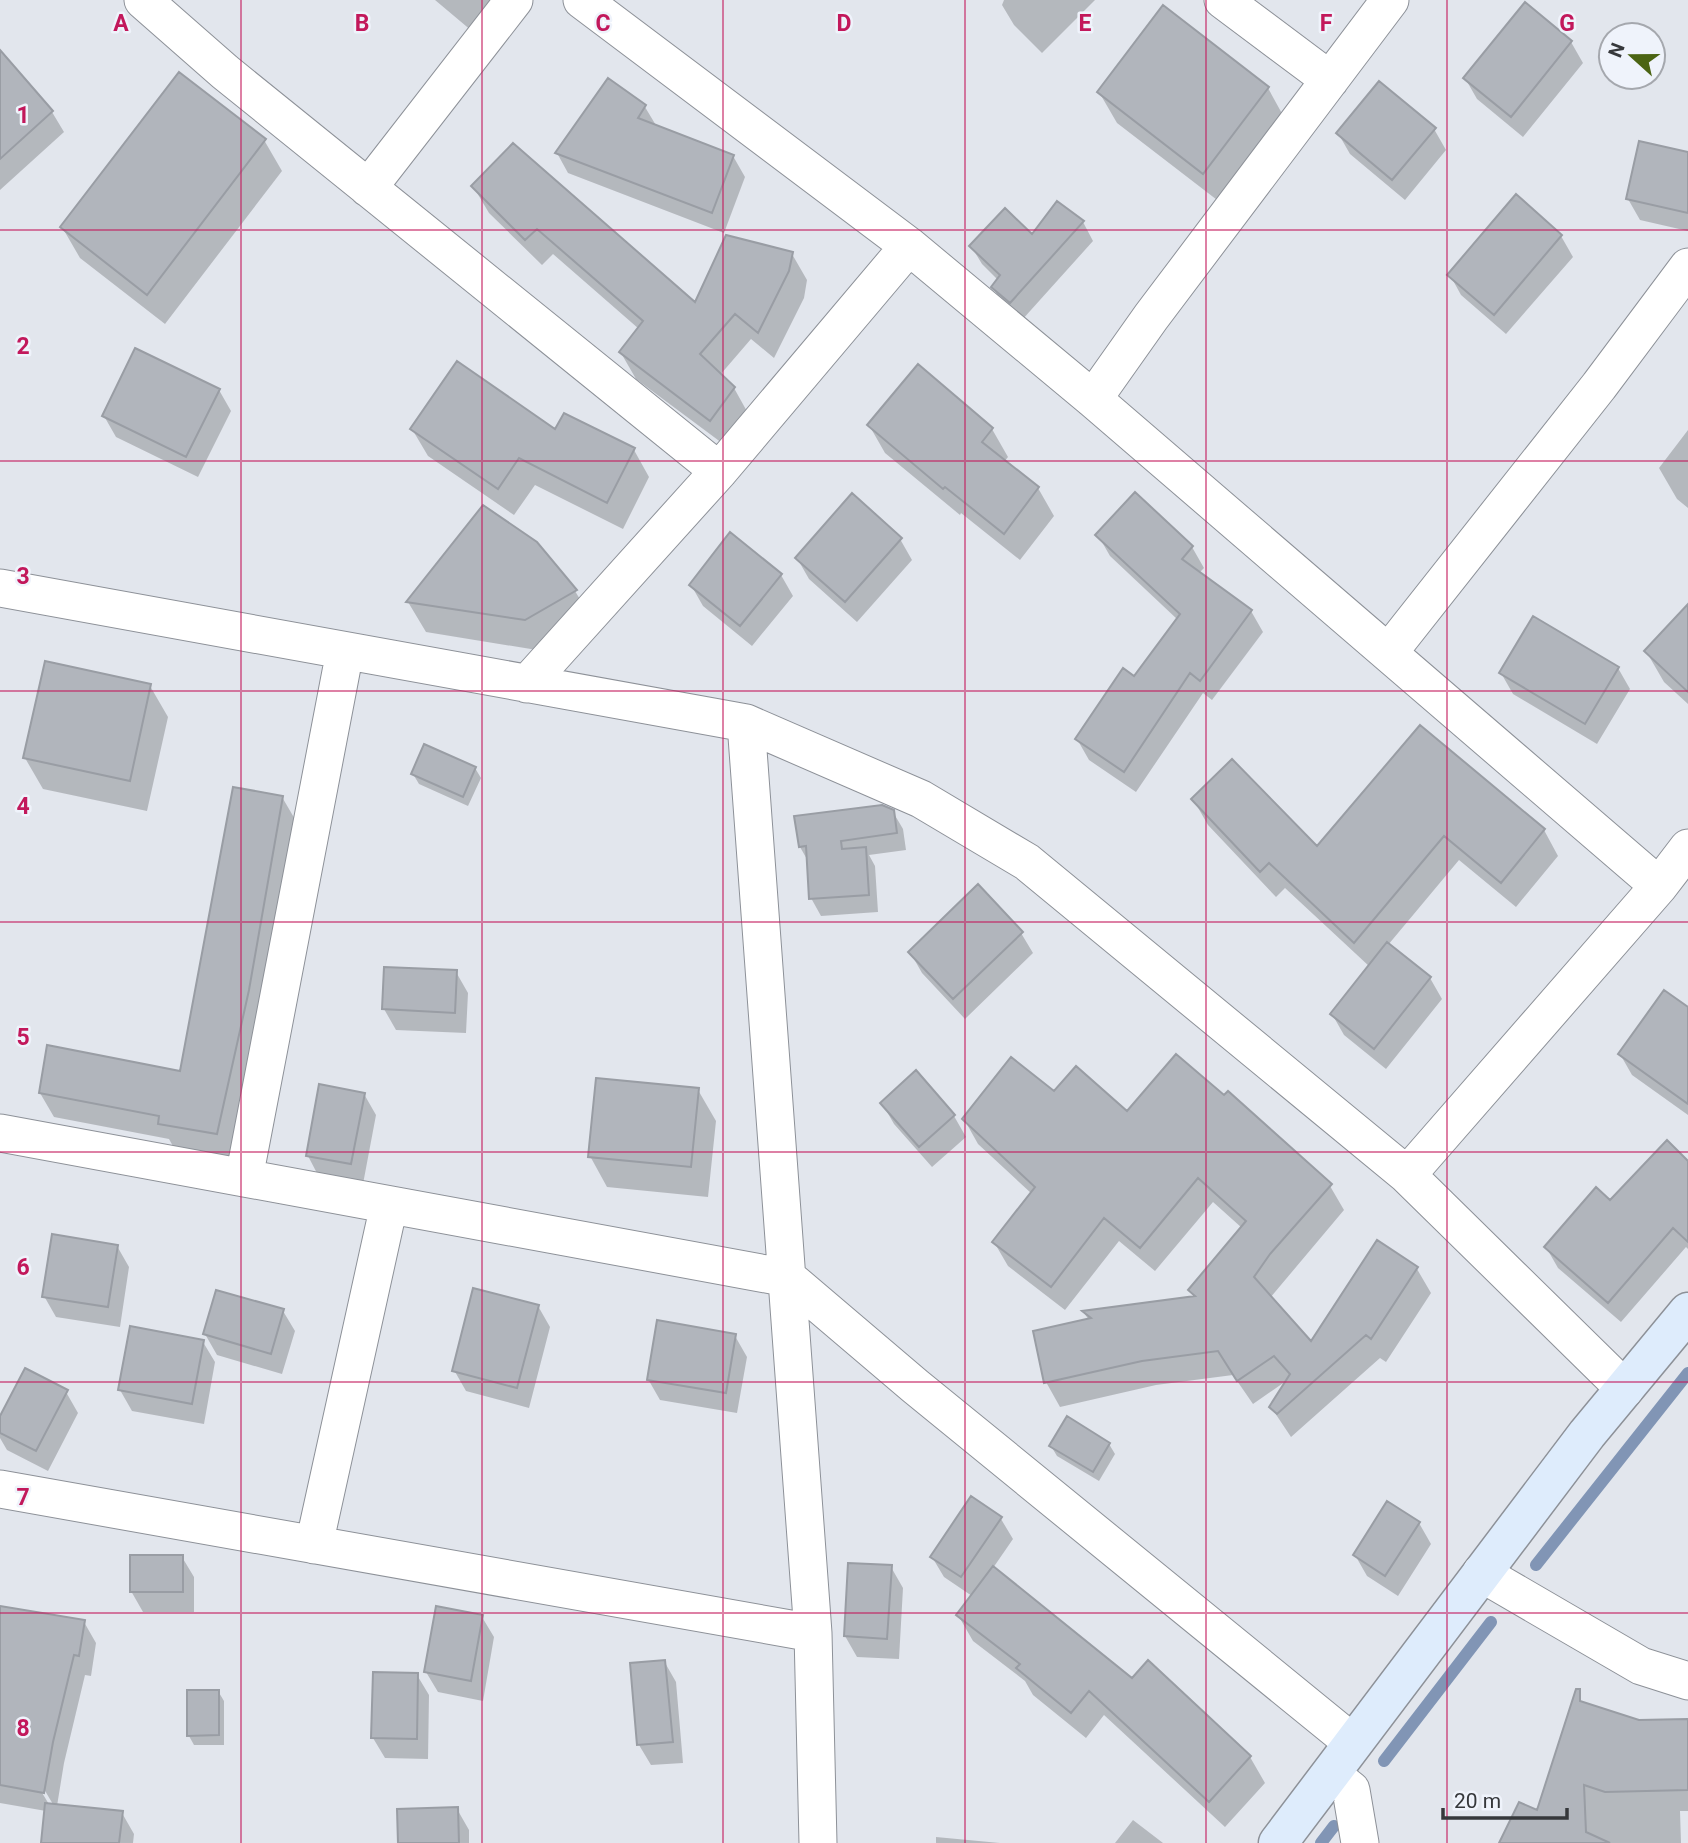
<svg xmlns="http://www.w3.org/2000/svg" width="1688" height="1843" viewBox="0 0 1688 1843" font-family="Roboto,sans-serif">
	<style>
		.shadow { fill: #0003; fill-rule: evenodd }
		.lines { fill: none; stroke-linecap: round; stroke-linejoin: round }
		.stream { stroke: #8195b5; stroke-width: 12 }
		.building { fill: #b1b5bc; stroke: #999da4; stroke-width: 2 }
		.street-casing { stroke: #8d9198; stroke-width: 39 }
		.secondary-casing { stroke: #8d9198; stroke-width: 41 }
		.street { stroke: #fff; stroke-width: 37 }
		.secondary { stroke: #deecfc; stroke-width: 38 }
		.grid { fill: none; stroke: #c2185b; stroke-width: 2; stroke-opacity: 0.55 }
		.grid-label { font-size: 23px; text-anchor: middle; font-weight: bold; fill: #c2185b; stroke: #eff3fb; stroke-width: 5; stroke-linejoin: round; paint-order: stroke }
	</style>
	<rect width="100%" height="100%" fill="#e2e6ed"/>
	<path class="shadow" d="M 435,0 L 520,0 L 485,42 Z
		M 1004,0 L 1095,0 L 1042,53 L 1014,25 L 1002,5 Z
		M 1571,42 L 1583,63 L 1523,137 L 1477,99 L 1465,78 Z
		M 0,60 L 52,112 L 64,132 L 0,190 Z
		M 608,80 L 645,107 L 657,127 L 733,156 L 745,177 L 724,233 L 568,173 L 557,153 Z
		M 1268,88 L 1285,119 L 1221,203 L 1117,123 L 1099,92 Z
		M 1434,129 L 1446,150 L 1405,200 L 1350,154 L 1338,133 Z
		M 264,140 L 282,171 L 165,324 L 80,258 L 62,227 Z
		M 1688,154 L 1688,231 L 1640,220 L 1628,199 Z
		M 473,186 L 696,305 L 792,254 L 807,280 L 804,298 L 774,358 L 751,339 L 720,375 L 734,388 L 749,415 L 726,446 L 636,379 L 621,353 L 639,329 L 553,254 L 542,265 L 489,213 Z
		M 1083,222 L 1093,241 L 1022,320 L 1003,305 L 993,287 L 998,280 L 982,264 L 971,246 L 1032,236 Z
		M 1561,236 L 1573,257 L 1506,334 L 1461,295 L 1450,275 Z
		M 918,367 L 992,429 L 1008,457 L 1004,462 L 1038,488 L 1054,516 L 1020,560 L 961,513 L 960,515 L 885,453 L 869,425 Z
		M 219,390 L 231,411 L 198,477 L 116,437 L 104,416 Z
		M 412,429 L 556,432 L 634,450 L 649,477 L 623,529 L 535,485 L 514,515 L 428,456 Z
		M 1688,430 L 1688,508 L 1677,499 L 1659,468 Z
		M 1135,495 L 1192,547 L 1204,568 L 1199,573 L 1251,611 L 1263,632 L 1212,700 L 1203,693 L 1136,792 L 1089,760 L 1077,739 L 1135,678 L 1178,620 L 1110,556 L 1098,535 Z
		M 900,539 L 912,560 L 857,622 L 809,579 L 797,558 Z
		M 781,575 L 793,596 L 752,646 L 703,606 L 691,585 Z
		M 575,591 L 593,621 L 543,651 L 426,632 L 408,602 Z
		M 1688,606 L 1688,704 L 1664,682 L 1646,651 Z
		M 1618,668 L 1630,689 L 1597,744 L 1513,694 L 1501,673 Z
		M 150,686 L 168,717 L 147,811 L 43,789 L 25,758 Z
		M 1420,728 L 1544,830 L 1558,856 L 1516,907 L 1459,860 L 1388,945 L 1430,978 L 1442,999 L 1386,1069 L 1344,1035 L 1332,1014 L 1370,967 L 1285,888 L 1276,897 L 1208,825 L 1193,799 L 1317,849 Z
		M 475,768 L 481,778 L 468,806 L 419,784 L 413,774 Z
		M 282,797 L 296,821 L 230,1157 L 174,1148 L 169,1139 L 54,1117 L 40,1093 L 182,1073 Z
		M 893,812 L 903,829 L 906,850 L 869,855 L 875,866 L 878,912 L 821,916 L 811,898 L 808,861 L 800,847 Z
		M 1021,933 L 1033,953 L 965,1019 L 922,973 L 910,952 Z
		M 456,972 L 468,993 L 466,1033 L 396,1030 L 384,1009 Z
		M 1688,1009 L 1688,1115 L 1632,1075 L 1620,1054 Z
		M 916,1073 L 954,1116 L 966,1137 L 932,1167 L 894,1124 L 882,1103 Z
		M 698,1090 L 716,1121 L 708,1197 L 607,1187 L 590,1156 Z
		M 1054,1093 L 1127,1114 L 1330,1186 L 1344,1210 L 1270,1298 L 1312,1344 L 1417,1269 L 1431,1293 L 1386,1362 L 1380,1358 L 1291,1437 L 1271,1407 L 1289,1379 L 1253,1404 L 1233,1375 L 1156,1385 L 1060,1407 L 1046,1382 L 1089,1320 L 1084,1313 L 1195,1298 L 1191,1290 L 1242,1228 L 1213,1202 L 1155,1271 L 1119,1241 L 1065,1310 L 1008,1266 L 994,1242 L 1032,1194 L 978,1144 L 964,1119 Z
		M 364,1094 L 376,1115 L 363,1184 L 319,1177 L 308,1156 Z
		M 1688,1163 L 1688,1249 L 1686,1247 L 1621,1322 L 1558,1268 L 1546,1247 L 1610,1202 Z
		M 117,1246 L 129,1267 L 120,1327 L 56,1317 L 44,1296 Z
		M 538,1306 L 550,1327 L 529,1408 L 466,1391 L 454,1370 Z
		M 283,1311 L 295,1331 L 282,1374 L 217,1355 L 205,1334 Z
		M 735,1336 L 747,1357 L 737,1413 L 660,1400 L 648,1379 Z
		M 203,1342 L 215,1362 L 204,1424 L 132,1411 L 120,1390 Z
		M 66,1392 L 78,1413 L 48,1471 L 7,1450 L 0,1438 L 0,1420 Z
		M 1109,1444 L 1115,1454 L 1099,1481 L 1057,1456 L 1051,1446 Z
		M 1001,1519 L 1013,1539 L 993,1568 L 1132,1680 L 1250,1757 L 1265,1783 L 1225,1827 L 1104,1715 L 1086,1738 L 1033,1695 L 1025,1681 L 973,1641 L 958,1615 L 972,1596 L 944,1577 L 932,1557 Z
		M 1419,1523 L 1431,1544 L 1398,1596 L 1367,1576 L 1355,1555 Z
		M 182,1557 L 194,1577 L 194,1612 L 143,1612 L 131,1591 Z
		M 891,1567 L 903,1588 L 899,1659 L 857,1657 L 845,1636 Z
		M 0,1608 L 84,1622 L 96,1643 L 91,1676 L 85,1675 L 64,1763 L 57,1806 L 122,1813 L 134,1834 L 133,1843 L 43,1843 L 46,1811 L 0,1803 ZM 41,1784 L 54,1806 L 50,1806 L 38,1786 Z
		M 482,1617 L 494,1637 L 483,1701 L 438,1692 L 426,1672 Z
		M 664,1661 L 676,1682 L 683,1763 L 651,1765 L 639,1745 Z
		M 417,1675 L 429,1695 L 428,1759 L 385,1758 L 373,1738 Z
		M 218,1691 L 224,1701 L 224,1745 L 194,1745 L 189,1736 Z
		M 1688,1721 L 1688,1811 L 1680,1811 L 1681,1843 L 1501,1843 L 1639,1722 Z
		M 457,1809 L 469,1830 L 469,1843 L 399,1843 Z
		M 1133,1820 L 1163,1843 L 1115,1843 Z
		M 936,1837 L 1000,1843 L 936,1843 Z"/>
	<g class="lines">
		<path class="stream" d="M 1536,1565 L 1688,1373
			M 1384,1761 L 1491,1622
			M 1321,1843 L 1334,1826"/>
	</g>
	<path class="building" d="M 1525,2 L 1572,41 L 1511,117 L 1463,78 Z
		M 1163,5 L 1269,87 L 1203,174 L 1097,92 Z
		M 0,50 L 53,111 L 0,159 Z
		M 179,72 L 266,139 L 147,295 L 60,227 Z
		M 608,78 L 646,105 L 638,118 L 734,155 L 712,213 L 555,153 Z
		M 1379,81 L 1436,128 L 1392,180 L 1336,133 Z
		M 1639,141 L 1688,152 L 1688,213 L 1626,199 Z
		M 513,143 L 695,302 L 726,235 L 793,252 L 789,271 L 758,333 L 735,314 L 700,354 L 735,387 L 710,421 L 619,352 L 643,321 L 537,229 L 525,240 L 471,186 Z
		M 1516,194 L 1562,235 L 1494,315 L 1447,275 Z
		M 1057,201 L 1084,221 L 1010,303 L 991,287 L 1000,275 L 969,246 L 1005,208 L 1032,234 Z
		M 135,348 L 220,389 L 186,457 L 102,416 Z
		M 457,361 L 555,429 L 564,413 L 635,448 L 607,503 L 519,458 L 498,489 L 410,429 Z
		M 918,364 L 993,428 L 982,442 L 1039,487 L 1004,534 L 945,487 L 943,489 L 867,425 Z
		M 1135,492 L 1193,546 L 1182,559 L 1252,610 L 1200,681 L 1190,673 L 1124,772 L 1075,739 L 1123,668 L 1134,676 L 1180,614 L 1095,535 Z
		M 852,493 L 902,538 L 845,602 L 795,558 Z
		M 483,505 L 537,542 L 577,590 L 525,620 L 406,602 Z
		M 730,532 L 782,574 L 740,626 L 689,585 Z
		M 1688,604 L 1688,692 L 1644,651 Z
		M 1533,616 L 1619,667 L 1585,724 L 1499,673 Z
		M 45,661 L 151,684 L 130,781 L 23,758 Z
		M 1420,725 L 1545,829 L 1501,883 L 1444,836 L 1354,943 L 1269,863 L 1260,872 L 1191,799 L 1232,759 L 1317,846 Z
		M 424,744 L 476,767 L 463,797 L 411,774 Z
		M 233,787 L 283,796 L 249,990 L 217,1134 L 158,1124 L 159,1116 L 39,1093 L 47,1045 L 180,1071 Z
		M 882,805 L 894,810 L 897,833 L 841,841 L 842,849 L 866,847 L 869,895 L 809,899 L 806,846 L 799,847 L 794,816 Z
		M 978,884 L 1023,932 L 953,999 L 908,952 Z
		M 1387,942 L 1431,977 L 1374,1049 L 1330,1014 Z
		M 384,967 L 457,970 L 455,1013 L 382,1009 Z
		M 1664,990 L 1688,1007 L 1688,1104 L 1618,1054 Z
		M 1176,1054 L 1224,1095 L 1228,1091 L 1332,1184 L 1270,1254 L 1254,1277 L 1311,1341 L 1377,1240 L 1418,1267 L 1371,1339 L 1366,1335 L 1277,1414 L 1269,1407 L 1290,1374 L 1274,1356 L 1237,1381 L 1218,1351 L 1142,1361 L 1044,1383 L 1033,1331 L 1091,1318 L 1082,1311 L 1195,1296 L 1188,1290 L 1246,1221 L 1198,1178 L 1140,1248 L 1104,1218 L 1051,1287 L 992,1242 L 1035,1187 L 962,1119 L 1011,1057 L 1054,1091 L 1076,1066 L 1127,1111 Z
		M 916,1070 L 955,1115 L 919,1147 L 880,1103 Z
		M 596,1078 L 699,1088 L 691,1167 L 588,1157 Z
		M 319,1084 L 365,1093 L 351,1164 L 306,1156 Z
		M 1667,1140 L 1688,1161 L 1688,1242 L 1673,1228 L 1608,1303 L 1544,1247 L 1596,1187 L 1610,1200 Z
		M 52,1234 L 118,1245 L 108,1307 L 42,1297 Z
		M 473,1288 L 539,1305 L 517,1388 L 452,1371 Z
		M 216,1290 L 284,1309 L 271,1354 L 203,1334 Z
		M 657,1320 L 736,1334 L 726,1393 L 647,1380 Z
		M 130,1326 L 204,1340 L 192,1404 L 118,1390 Z
		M 25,1368 L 68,1390 L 36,1451 L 0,1433 L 0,1416 Z
		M 1067,1416 L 1110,1443 L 1093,1472 L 1049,1446 Z
		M 971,1496 L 1002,1517 L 961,1577 L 930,1557 Z
		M 1387,1501 L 1420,1522 L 1385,1576 L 1353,1555 Z
		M 130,1555 L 183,1555 L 183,1592 L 130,1592 Z
		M 848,1563 L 892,1565 L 887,1639 L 844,1636 Z
		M 993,1566 L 1132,1678 L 1148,1660 L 1251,1756 L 1209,1802 L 1089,1691 L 1071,1713 L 1016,1668 L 1020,1664 L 956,1615 Z
		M 0,1606 L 85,1620 L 79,1656 L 74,1655 L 53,1742 L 44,1793 L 0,1785 Z
		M 436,1606 L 483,1615 L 471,1681 L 424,1672 Z
		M 665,1660 L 673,1742 L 637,1745 L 630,1663 Z
		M 373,1672 L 418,1673 L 417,1739 L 371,1738 Z
		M 1576,1689 L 1580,1689 L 1580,1701 L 1639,1720 L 1688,1719 L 1688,1790 L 1605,1792 L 1584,1785 L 1586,1832 L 1610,1843 L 1499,1843 L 1519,1802 L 1537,1810 Z
		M 187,1690 L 219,1690 L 219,1735 L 187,1736 Z
		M 45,1803 L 123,1811 L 119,1843 L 41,1843 Z
		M 458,1807 L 459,1843 L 398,1843 L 397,1809 Z"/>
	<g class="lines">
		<defs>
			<path id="street" d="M 143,0 L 225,72 L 719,471 L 527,684
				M 582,0 L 909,246 L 1093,399 L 1659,886
				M 1223,0 L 1330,80
				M 368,188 L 514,0
				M 1093,399 L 1151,317 L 1390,0
				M 719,471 L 909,246
				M 0,588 L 746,723 L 921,799 L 1027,862 L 1407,1175 L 1625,1389
				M 1389,652 L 1599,386 L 1688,267
				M 746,723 L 813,1633 L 818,1843
				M 0,1133 L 788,1278 L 915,1386 L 1353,1743
				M 1407,1175 L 1659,886 L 1688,848
				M 244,1178 L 345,651
				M 0,1489 L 813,1633
				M 314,1545 L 389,1205
				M 1481,1573 L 1641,1666 L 1688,1681
				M 1331,1774 L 1351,1790 L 1360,1843"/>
			<path id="secondary" d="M 1278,1843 L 1587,1434 L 1688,1312"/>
		</defs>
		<use href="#street" class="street-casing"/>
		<use href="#secondary" class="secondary-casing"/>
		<use href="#street" class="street"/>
		<use href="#secondary" class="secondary"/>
	</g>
	<path class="grid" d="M 241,0 L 241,1843M 482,0 L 482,1843M 723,0 L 723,1843M 965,0 L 965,1843M 1206,0 L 1206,1843M 1447,0 L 1447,1843M 0,230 L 1688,230M 0,461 L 1688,461M 0,691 L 1688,691M 0,922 L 1688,922M 0,1152 L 1688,1152M 0,1382 L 1688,1382M 0,1613 L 1688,1613"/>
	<g class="grid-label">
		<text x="121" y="31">A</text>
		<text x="362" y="31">B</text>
		<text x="603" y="31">C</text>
		<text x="844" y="31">D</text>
		<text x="1085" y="31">E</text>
		<text x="1326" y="31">F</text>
		<text x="1567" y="31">G</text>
		<text x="23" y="123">1</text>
		<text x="23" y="354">2</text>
		<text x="23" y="584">3</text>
		<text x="23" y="814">4</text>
		<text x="23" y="1045">5</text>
		<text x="23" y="1275">6</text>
		<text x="23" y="1505">7</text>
		<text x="23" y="1736">8</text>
	</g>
	<g transform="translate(1632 56) rotate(291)"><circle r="33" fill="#eff3fb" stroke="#a5a8ae" stroke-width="2"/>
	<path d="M0-5L12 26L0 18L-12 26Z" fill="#4b6413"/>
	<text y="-10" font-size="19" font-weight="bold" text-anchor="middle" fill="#36383b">N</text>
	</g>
	<path d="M1443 1808v10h124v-10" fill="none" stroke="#36383b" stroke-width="3.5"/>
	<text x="1454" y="1808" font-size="21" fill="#36383b" stroke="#eff3fb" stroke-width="5" paint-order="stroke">20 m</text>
</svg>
